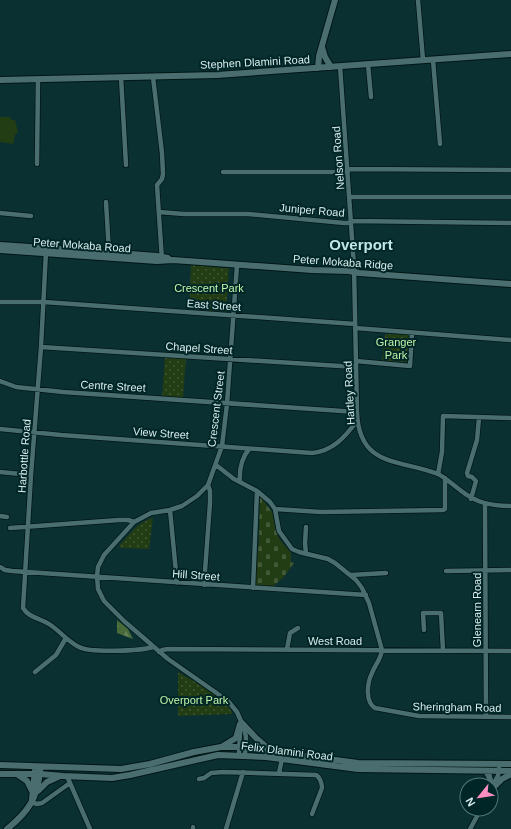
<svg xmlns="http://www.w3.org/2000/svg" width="511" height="829" viewBox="0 0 511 829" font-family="Helvetica,sans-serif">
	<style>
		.grass { fill: #223c14 }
		.forest { fill: url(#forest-firs) }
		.cemetery { fill: url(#cemetery-stones) }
		.park { fill: url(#park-dots) }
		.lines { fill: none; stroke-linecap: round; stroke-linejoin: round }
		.street-casing { stroke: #001617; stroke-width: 6 }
		.secondary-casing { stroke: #001617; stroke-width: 8 }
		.street { stroke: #4a6e6f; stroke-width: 4.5 }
		.secondary { stroke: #4a6e6f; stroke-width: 6 }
		.labels { text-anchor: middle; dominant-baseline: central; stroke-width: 4; stroke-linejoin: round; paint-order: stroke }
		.street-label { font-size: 11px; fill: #d8ecec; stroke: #002627 }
		.park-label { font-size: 11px; fill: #c1f6a9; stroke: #002627 }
		.district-label { font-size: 15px; font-weight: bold; fill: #c0e8e9; stroke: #002627 }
	</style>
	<defs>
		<pattern id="forest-firs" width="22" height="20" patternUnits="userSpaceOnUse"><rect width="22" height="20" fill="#486a38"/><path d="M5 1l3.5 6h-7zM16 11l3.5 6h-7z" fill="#627f55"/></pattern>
		<pattern id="cemetery-stones" width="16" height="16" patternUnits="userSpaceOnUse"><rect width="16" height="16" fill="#223c14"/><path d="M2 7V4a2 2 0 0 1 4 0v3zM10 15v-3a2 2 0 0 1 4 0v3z" fill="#415836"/></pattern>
		<pattern id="park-dots" width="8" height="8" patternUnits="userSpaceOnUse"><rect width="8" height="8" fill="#223c14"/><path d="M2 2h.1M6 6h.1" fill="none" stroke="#415836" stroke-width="1.8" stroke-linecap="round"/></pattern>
	</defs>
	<rect width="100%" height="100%" fill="#0a3031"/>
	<path class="grass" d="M 0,117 L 10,117 L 12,120 L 15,120 L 18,132 L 15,135 L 13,144 L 0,142 Z"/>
	<path class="forest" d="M 117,620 L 128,629 L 133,639 L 117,633 Z"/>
	<path class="cemetery" d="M 260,496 L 272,512 L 276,531 L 280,540 L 291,553 L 291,562 L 294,563 L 283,578 L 272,587 L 255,586 L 259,540 Z"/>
	<path class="park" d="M 191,265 L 229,268 L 226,312 L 189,309 Z
		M 385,334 L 409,335 L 407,362 L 382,361 Z
		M 165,357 L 186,359 L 183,398 L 162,396 Z
		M 153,518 L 149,549 L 121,548 L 119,546 C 130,534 137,522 153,518 Z
		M 178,672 C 195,682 221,695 232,712 L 232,714 L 178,716 Z"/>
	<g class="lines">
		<defs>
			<path id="street" d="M 418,0 L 423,60
				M 433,60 L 440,144
				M 368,64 L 371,97
				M 340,66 L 354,267 L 357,412 C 359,468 400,459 438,474 C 446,478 453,485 460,490 C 476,503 491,506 511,506
				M 121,77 L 126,165
				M 153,77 L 162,153 L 163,174 L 162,179 L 157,185 L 162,260
				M 37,164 L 38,79
				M 348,169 L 511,170
				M 223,172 L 348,172
				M 350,197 L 511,197
				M 106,202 L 109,252
				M 159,212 L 184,214 L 248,214 L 344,223 L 348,223 L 351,221 L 511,223
				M 0,213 L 31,216
				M 46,252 L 41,347 L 31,475 L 23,608 C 29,618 40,618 49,624 C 60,631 67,641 79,647 C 90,653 140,651 153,647
				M 237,265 L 227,404 L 222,446 L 208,485 L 197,496 L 182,506 L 170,510 L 151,513 L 134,522 L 104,555 L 98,567 L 97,576 L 98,589 L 104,601 L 124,621 L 168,659 L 228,701 L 237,712 L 244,728 L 246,737 L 245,755
				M 0,302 L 44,302 L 355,324
				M 355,328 L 511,340
				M 41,347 L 356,367
				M 356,361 L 410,366 L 412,333
				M 0,381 L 16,387 L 63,392 L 357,412
				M 0,429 L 61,435 L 312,453 C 333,451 345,437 357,421
				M 216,465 L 234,479 L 257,491 L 270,502 L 275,509 L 279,531 L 292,549 L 299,552 L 328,559 L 335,563 L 356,580 L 362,588 L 369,603 L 382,650 C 381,659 375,665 372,673 C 367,683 365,702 375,708 L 419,716 L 511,717
				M 0,472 L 31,475
				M 438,474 L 442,452 L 443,416 L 511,418
				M 240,482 C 239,469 241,459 249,449
				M 471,499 L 476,481 L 472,477 L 468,476 L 467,473 L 477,440 L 479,418
				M 485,504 L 486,716
				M 275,509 L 321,512 L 443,510 L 445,509 L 445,478
				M 170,510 L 177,583
				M 0,516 L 7,517
				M 10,528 L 119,520 L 128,520 L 134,522
				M 306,554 L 305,543 L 306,527
				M 0,567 L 5,570 L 12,571 L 366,595
				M 446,571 L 511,570
				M 351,575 L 386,573
				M 204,585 L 210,503 L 210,491 L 208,485
				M 253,588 L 257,491
				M 424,630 L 423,613 L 441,613 L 443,651
				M 287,649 L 290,633 L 298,628
				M 159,652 L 162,650 L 168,649 L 511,651
				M 35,672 L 56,655 L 66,638
				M 239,755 L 240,730
				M 279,773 L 282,759
				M 67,776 L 90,829
				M 199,779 L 204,778 L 211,773 L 223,772 L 316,775 C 320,777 322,784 322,788 L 312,814
				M 491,788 L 498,776 L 499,768
				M 31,802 L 37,804 L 42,803 L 70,783
				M 193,829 L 193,827
				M 226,829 L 243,772
				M 470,829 L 481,809"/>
			<path id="secondary" d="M 322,47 L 325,57 L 331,67
				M 318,68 L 319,56 L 335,0
				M 0,80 L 217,75 L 511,54
				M 0,245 L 90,251 L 157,256 L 168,258
				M 0,250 L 157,261 L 173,260 L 312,270 L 349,271 L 359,273 L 511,284
				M 242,723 L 256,738 L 270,750
				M 223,746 L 236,738 L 240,724
				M 0,765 L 121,769 L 150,764 L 194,752 L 221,747 L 239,747 L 358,763 L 511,764
				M 486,771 L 489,776 L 491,785
				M 0,774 L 40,774 L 63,776 L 112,778 L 130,775 L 218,755 L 266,757 L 358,769 L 511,771
				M 17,774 L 27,781 L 32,791
				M 491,790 L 502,779 L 511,774
				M 38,791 L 47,782 L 58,777
				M 32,799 L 35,770
				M 7,829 C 28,812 38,798 40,770"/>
		</defs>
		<use href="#street" class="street-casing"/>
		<use href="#secondary" class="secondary-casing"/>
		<use href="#street" class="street"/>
		<use href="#secondary" class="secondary"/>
	</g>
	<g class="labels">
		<g class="street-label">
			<text transform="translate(255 62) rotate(-3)">Stephen Dlamini Road</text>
			<text transform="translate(338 158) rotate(-94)">Nelson Road</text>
			<text transform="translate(312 210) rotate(5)">Juniper Road</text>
			<text transform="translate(82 245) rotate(4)">Peter Mokaba Road</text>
			<text transform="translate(343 262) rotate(4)">Peter Mokaba Ridge</text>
			<text transform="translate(214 305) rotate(4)">East Street</text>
			<text transform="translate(199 348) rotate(4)">Chapel Street</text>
			<text transform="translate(113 386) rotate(3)">Centre Street</text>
			<text transform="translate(349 393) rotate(-93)">Hartley Road</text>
			<text transform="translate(216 409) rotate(-83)">Crescent Street</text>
			<text transform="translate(161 433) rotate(4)">View Street</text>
			<text transform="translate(24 456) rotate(-86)">Harbottle Road</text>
			<text transform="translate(196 575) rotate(4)">Hill Street</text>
			<text transform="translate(477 610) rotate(-90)">Glenearn Road</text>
			<text x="335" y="641">West Road</text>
			<text transform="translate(457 707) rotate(1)">Sheringham Road</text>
			<text transform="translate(287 751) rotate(7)">Felix Dlamini Road</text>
		</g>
		<g class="park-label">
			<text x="209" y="288">Crescent Park</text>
			<text x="396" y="342">Granger<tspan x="396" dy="13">Park</tspan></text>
			<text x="194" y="700">Overport Park</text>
		</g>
		<g class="district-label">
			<text x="361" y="244">Overport</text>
		</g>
	</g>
	<g transform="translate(479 797) rotate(240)"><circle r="19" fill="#002627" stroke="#567576"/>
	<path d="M0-3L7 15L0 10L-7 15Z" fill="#fd8ec0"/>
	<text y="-6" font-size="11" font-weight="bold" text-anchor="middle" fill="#d8ecec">N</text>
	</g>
</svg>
